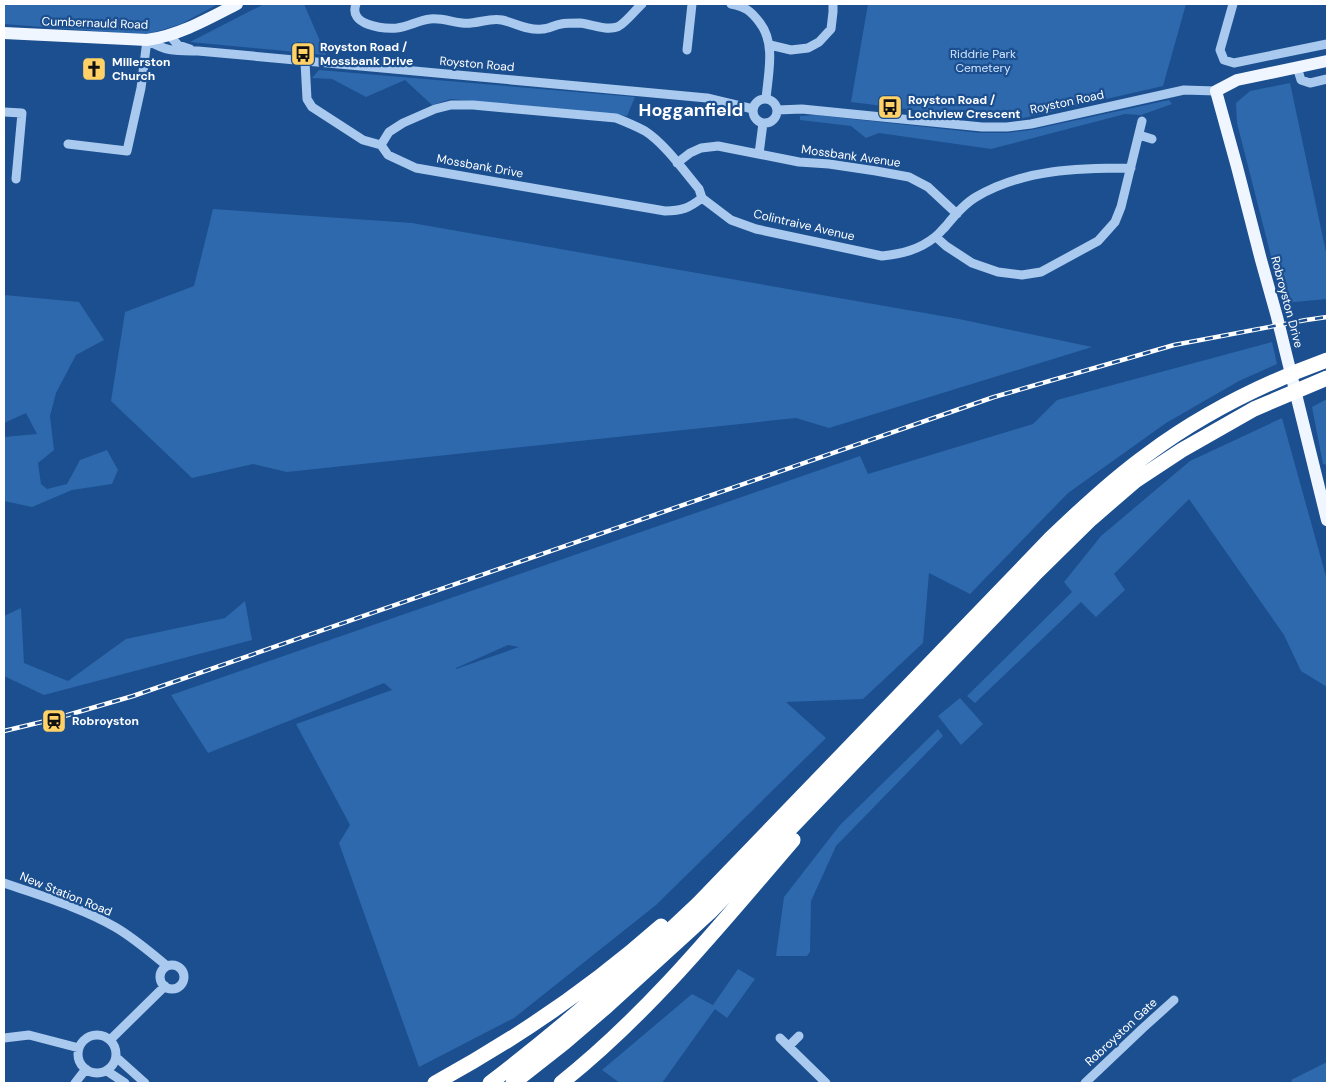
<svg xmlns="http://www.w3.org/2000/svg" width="1331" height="1087" viewBox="0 0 1331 1087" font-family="'DM Sans',sans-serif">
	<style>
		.green { fill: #2e69ad; fill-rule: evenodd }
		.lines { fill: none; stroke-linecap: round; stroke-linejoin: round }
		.minor { stroke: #a9c9ee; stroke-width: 9 }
		.major { stroke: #f0f6ff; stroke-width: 12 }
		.highway { stroke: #fff; stroke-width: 15 }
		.rail-casing { stroke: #fff; stroke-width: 4.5 }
		.rail { stroke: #1b4f8f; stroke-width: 2.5; stroke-dasharray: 8; stroke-linecap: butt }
		.labels { text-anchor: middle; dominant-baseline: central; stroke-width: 4.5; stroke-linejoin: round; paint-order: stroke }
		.street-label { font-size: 12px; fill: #fff; stroke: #1b4f8f }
		.poi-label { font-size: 12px; font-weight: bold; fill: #fff; stroke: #1b4f8f; text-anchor: start }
		.park-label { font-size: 12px; fill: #cfe3fa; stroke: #1b4f8f }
		.district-label { font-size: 18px; font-weight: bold; fill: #fff; stroke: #1b4f8f }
	</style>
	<rect width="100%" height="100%" fill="#1b4f8f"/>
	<path class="green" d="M 4,4 L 218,4 L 181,24 L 146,35 L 4,24 Z
		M 264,4 L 304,4 L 326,55 L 190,42 Z
		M 868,4 L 1186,4 L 1163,86 L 1019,119 L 986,119 L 851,102 Z
		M 319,70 L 635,97 L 627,116 L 451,99 L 432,105 L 405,80 L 366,97 L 332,79 L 312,78 Z
		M 1290,83 L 1327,257 L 1327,299 L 1283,303 L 1237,123 L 1236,103 L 1250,91 Z
		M 1169,100 L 1172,104 L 1141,115 L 1125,114 L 991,149 L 879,133 L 866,138 L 851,126 L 800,120 L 800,116 L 815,115 L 981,133 L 1006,133 L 1031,130 Z
		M 213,209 L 412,223 L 959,319 L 1092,347 L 829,428 L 796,418 L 287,472 L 253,464 L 192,478 L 111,401 L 125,312 L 194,286 Z
		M 4,295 L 79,302 L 104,340 L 76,355 L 56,393 L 50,416 L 54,450 L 38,463 L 41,484 L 47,489 L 67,484 L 80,460 L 107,450 L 118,470 L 112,484 L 72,490 L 32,507 L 4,501 L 4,437 L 37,434 L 26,413 L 4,423 Z
		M 1272,342 L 1277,364 L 1239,381 L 1166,423 L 1068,493 L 970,594 L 929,573 L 923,643 L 863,699 L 786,702 L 826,738 L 656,905 L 514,1018 L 419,1067 L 339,843 L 350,825 L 296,724 L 392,690 L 384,683 L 208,753 L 171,695 L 860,456 L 868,474 L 1033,424 L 1057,400 ZM 508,645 L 519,647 L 456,669 L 456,668 Z
		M 1327,399 L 1327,465 L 1323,464 L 1312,407 Z
		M 1282,418 L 1327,580 L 1327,687 L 1301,671 L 1284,635 L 1189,499 L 1114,574 L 1125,590 L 1096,617 L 1081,602 L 975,703 L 967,696 L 1072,592 L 1064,582 L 1101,536 L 1190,461 Z
		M 245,601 L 252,640 L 44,695 L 4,676 L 4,616 L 21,608 L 24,663 L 68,681 L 126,639 L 225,618 Z
		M 960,698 L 983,724 L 961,745 L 938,716 Z
		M 938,729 L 943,736 L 836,846 L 811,901 L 810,952 L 807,956 L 776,956 L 784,897 L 840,825 Z
		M 738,969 L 755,979 L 727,1018 L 715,1009 L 662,1083 L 620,1083 L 602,1070 L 692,994 L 713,1005 Z
		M 1327,1062 L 1327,1083 L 1293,1083 L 1291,1080 Z"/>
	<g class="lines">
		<path class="minor" d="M 356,4 C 348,25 382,29 397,28 C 408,27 419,20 430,19 C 444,17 458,25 471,23 C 482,22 491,18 502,20 C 515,23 528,31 542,29 C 549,29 554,25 561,24 C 566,23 574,23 580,23 C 591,24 606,31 617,27 C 624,25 636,9 642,4
			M 731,4 C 746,7 751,11 760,23 C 776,44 768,74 766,99
			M 1233,4 L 1220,50 L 1224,60 L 1234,63 L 1327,44
			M 170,36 L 178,45 L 190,49
			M 770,45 L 791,50 L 808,48 L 819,42 L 831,29 L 833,12 L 833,4
			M 687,50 L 692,4
			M 305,62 L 307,99 L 312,107 L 363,140 L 381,145 L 388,155 L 416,168 L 665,211 C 682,211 689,208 702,198
			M 1297,67 L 1301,80 L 1310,83 L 1327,79
			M753 111a12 12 0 1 1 24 0a12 12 0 1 1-24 0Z
			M 777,110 L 802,109 L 982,127 L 1007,127 L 1031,124 L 1184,90 L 1216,91
			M 4,112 L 22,113 L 16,179
			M 1139,135 L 1152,139
			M 68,144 L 127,151 L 141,88 L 147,40 C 168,52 174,51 198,51 L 707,98 L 753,109
			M 381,145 L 389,132 L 403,123 L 435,109 L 451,105 L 473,105 L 616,118 C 626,122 636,126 645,131 C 664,143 684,171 699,189 L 702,198 L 731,220 L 756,229 L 882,256 C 901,254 919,250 935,237 C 939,234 942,230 946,226 C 954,216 964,204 976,197 C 1023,169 1079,168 1131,168
			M 759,154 L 763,123
			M 677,163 L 690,153 L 701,148 L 718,146 L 799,162 L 829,164 L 876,171 L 909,177 L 928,187 L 957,214
			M 936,237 L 946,246 L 972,263 L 998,272 L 1022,275 L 1041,272 L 1098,241 L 1115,222 L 1121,207 L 1142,121
			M 4,883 C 41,896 80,907 115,927 C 134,938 150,952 167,966
			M160 977a12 12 0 1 1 24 0a12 12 0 1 1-24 0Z
			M78 1054a19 19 0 1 1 38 0a19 19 0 1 1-38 0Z
			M 4,1038 L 29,1035 L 79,1048
			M 780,1038 L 826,1083
			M 110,1040 L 165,986
			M 789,1046 L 799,1036
			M 116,1057 L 145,1083
			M 107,1071 L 125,1083
			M 75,1083 L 86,1069
			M 1085,1083 L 1143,1028 L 1174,1000"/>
		<path class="major" d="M 4,33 L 147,40 C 180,35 208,19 237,4
			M 1327,61 L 1237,80 L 1216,91 L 1237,167 L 1261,260 L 1277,317 L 1327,520"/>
		<path class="highway" d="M 435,1083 C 516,1039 592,987 661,926
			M 490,1083 C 563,1027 631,968 698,904 L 1050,539 C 1081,509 1113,479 1148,454 C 1203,413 1264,383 1327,360
			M 513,1083 L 565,1042 L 607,1006 L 710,912 L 1034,575 L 1091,519 L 1135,481 L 1182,450 L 1254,409 L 1327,378
			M 561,1083 C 649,1013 720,925 793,840"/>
		<defs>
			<path id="rail" d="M 4,731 L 54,719 L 133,696 L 994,397 L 1174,345 L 1306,320 L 1327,317"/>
		</defs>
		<use href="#rail" class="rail-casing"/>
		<use href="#rail" class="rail"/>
	</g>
	<defs>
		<symbol id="bus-square" viewBox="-11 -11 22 22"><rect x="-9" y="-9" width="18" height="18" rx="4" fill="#ffd166" stroke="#1b4f8f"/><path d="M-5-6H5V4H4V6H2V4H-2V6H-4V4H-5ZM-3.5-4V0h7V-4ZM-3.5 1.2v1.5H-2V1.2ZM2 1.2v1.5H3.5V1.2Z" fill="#111"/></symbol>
		<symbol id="church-square" viewBox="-11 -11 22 22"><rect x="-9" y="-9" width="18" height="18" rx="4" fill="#ffd166" stroke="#1b4f8f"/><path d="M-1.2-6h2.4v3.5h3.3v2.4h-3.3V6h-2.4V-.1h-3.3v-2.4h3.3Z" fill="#111"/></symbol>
		<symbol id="station-square" viewBox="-11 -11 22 22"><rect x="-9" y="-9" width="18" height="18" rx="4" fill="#ffd166" stroke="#1b4f8f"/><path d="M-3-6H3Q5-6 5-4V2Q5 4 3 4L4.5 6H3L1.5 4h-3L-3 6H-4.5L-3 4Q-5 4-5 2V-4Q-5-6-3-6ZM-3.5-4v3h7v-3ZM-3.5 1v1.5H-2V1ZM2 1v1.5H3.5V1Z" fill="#111"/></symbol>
	</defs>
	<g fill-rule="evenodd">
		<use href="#bus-square" x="289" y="40" width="28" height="28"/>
		<use href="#church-square" x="80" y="55" width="28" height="28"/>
		<use href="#bus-square" x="876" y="93" width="28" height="28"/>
		<use href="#station-square" x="40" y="707" width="28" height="28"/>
	</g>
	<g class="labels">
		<g class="street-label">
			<text transform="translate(95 23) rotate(2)">Cumbernauld Road</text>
			<text transform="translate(477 64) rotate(5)">Royston Road</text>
			<text transform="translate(1067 102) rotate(-12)">Royston Road</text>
			<text transform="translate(851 156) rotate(8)">Mossbank Avenue</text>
			<text transform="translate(480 166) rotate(10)">Mossbank Drive</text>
			<text transform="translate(804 225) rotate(13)">Colintraive Avenue</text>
			<text transform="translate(1287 302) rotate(75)">Robroyston Drive</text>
			<text transform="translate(66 894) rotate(22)">New Station Road</text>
			<text transform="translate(1121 1032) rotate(-43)">Robroyston Gate</text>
		</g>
		<g class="poi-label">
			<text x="320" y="47">Royston Road /<tspan x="320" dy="14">Mossbank Drive</tspan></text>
			<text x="112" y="62">Millerston<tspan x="112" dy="14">Church</tspan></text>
			<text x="908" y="100">Royston Road /<tspan x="908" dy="14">Lochview Crescent</tspan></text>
			<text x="72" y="721">Robroyston</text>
		</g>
		<g class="park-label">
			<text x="983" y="54">Riddrie Park<tspan x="983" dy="14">Cemetery</tspan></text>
		</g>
		<g class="district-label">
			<text x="691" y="110">Hogganfield</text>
		</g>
	</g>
	<rect width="1331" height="1087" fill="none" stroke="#ffffff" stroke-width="10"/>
</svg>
